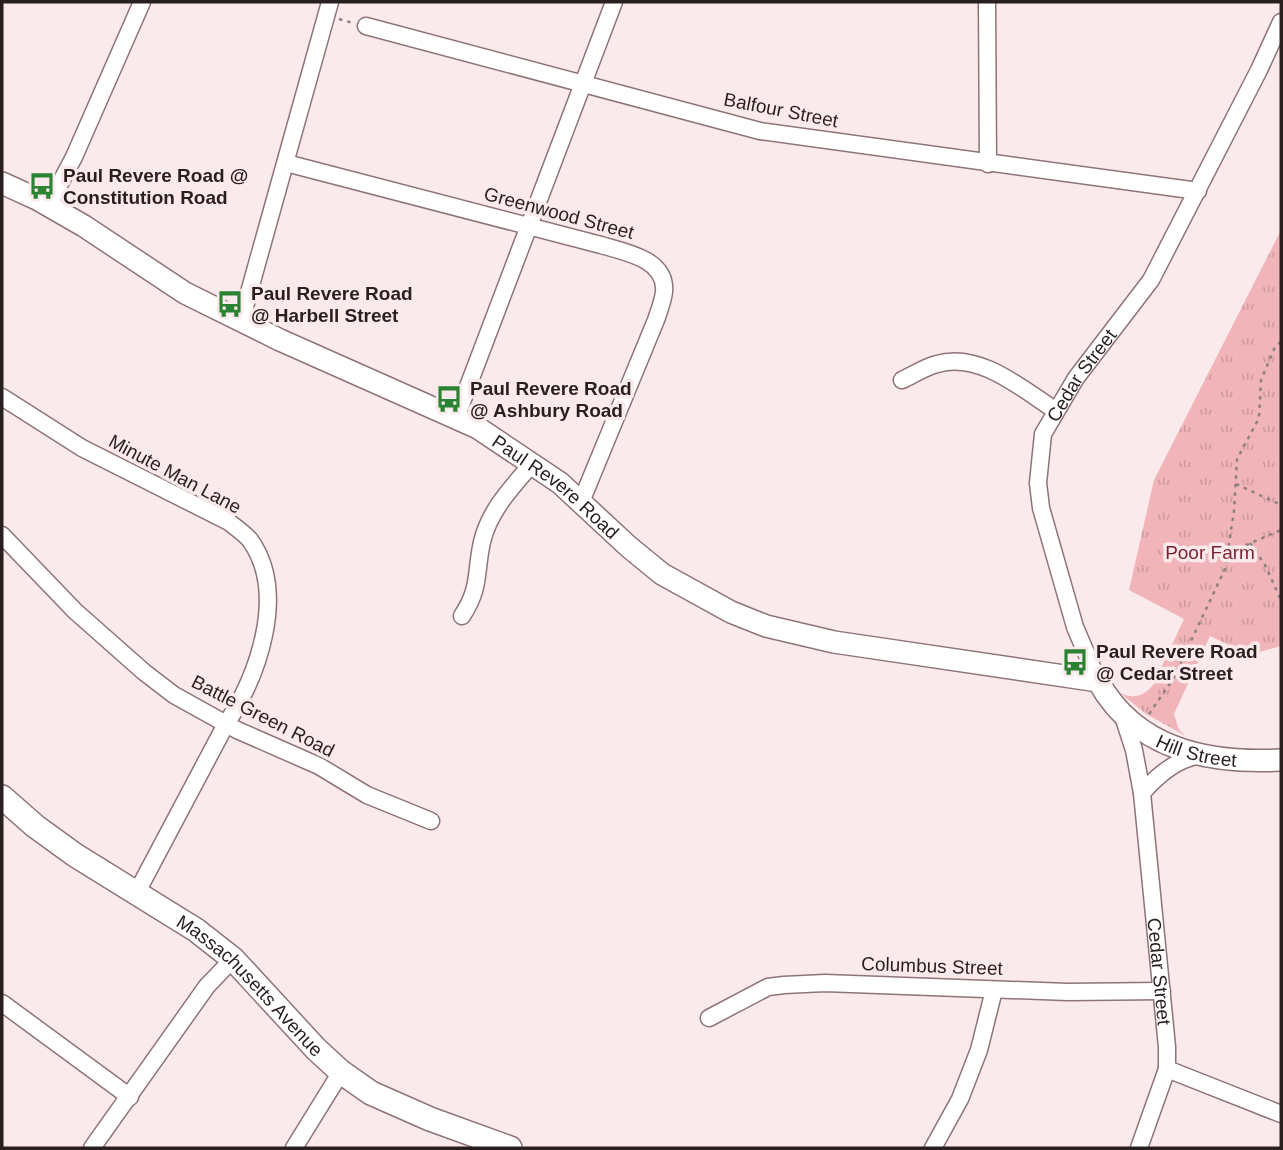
<svg xmlns="http://www.w3.org/2000/svg" width="1283" height="1150" viewBox="0 0 1283 1150" font-family="Helvetica,sans-serif">
	<style>
		.park { fill: url(#park-tufts) }
		.lines { fill: none; stroke-linecap: round; stroke-linejoin: round }
		.minor-casing { stroke: #8e7476; stroke-width: 19 }
		.tertiary-casing { stroke: #8e7476; stroke-width: 24 }
		.secondary-casing { stroke: #8e7476; stroke-width: 26 }
		.path { stroke: #8e8081; stroke-width: 2.5; stroke-dasharray: 3.5 5; stroke-linecap: butt }
		.minor { stroke: #fff; stroke-width: 16 }
		.tertiary { stroke: #fff; stroke-width: 21 }
		.secondary { stroke: #fff; stroke-width: 23 }
		.labels { text-anchor: middle; dominant-baseline: central; stroke-width: 7; stroke-linejoin: round; paint-order: stroke }
		.street-label { font-size: 19px; fill: #2a1f20; stroke: #fbeaeb }
		.poi-label { font-size: 19px; font-weight: bold; fill: #2a1f20; stroke: #fbeaeb; text-anchor: start }
		.park-label { font-size: 19px; fill: #7d1f32; stroke: #fbeaeb }
	</style>
	<defs>
		<pattern id="park-tufts" width="24" height="20" patternUnits="userSpaceOnUse" patternTransform="scale(1.75)"><rect width="24" height="20" fill="#f1b5b9"/><path d="M3 7l-1-3M5 7V3M7 7l1-3M15 17l-1-3M17 17v-4M19 17l1-3" fill="none" stroke="#cf9b9f"/></pattern>
	</defs>
	<rect width="100%" height="100%" fill="#fbeaeb"/>
	<path class="park" d="M 1281,230 L 1281,646 L 1249,655 L 1210,636 L 1174,714 L 1179,730 L 1186,736 L 1146,714 L 1120,693 C 1133,699 1143,697 1153,685 L 1184,619 L 1129,590 L 1154,480 Z"/>
	<g class="lines">
		<defs>
			<g id="minor">
				<path d="M 987,2 L 988,164"/>
				<path d="M 366,26 L 760,131 L 1198,191"/>
				<path d="M 286,163 L 601,245 C 625,252 667,259 664,292 C 663,301 659,311 656,320 L 581,502"/>
				<path d="M 48,206 L 74,157 L 142,2"/>
				<path d="M 241,321 L 330,2"/>
				<path d="M 902,380 C 913,375 925,367 937,364 C 979,351 1022,389 1055,410"/>
				<path d="M 2,397 L 82,448 L 229,522 C 236,528 244,533 250,540 C 288,593 258,676 226,724 L 137,892"/>
				<path d="M 456,418 L 614,2"/>
				<path d="M 2,535 L 75,611 L 144,672 L 174,695 L 237,730 L 319,766 L 367,795 L 431,821"/>
				<path d="M 462,616 C 481,587 475,573 482,542 C 489,511 512,487 532,464"/>
				<path id="s1" d="M 1098,681 L 1075,627 L 1041,508 L 1038,483 L 1043,434 L 1076,378 L 1151,280 L 1259,70 L 1281,22"/>
				<path id="s2" d="M 1122,713 L 1134,750 L 1142,793 L 1167,1047 L 1167,1069 L 1139,1148"/>
				<path d="M 1142,793 C 1157,776 1175,760 1197,756"/>
				<path d="M 2,1003 L 130,1097"/>
				<path d="M 709,1018 L 768,987 L 784,985 L 825,983 L 1068,992 L 1162,991"/>
				<path d="M 1167,1069 L 1281,1114"/>
				<path d="M 92,1148 L 207,986 L 233,959"/>
				<path d="M 294,1148 L 341,1072"/>
				<path d="M 933,1148 L 960,1099 L 979,1050 L 994,990"/>
			</g>
			<g id="tertiary">
				<path id="s3" d="M 2,183 L 37,199 L 84,226 L 185,293 L 280,340 L 478,428 L 560,483 L 629,547 L 662,574 L 731,612 L 766,626 L 834,642 L 1098,681 C 1136,750 1209,764 1281,760"/>
			</g>
			<g id="secondary">
				<path id="s4" d="M 2,797 L 35,826 L 75,855 L 196,930 L 233,959 L 316,1049 L 341,1072 L 371,1093 L 430,1119 L 510,1148"/>
			</g>
		</defs>
		<use href="#minor" class="minor-casing"/>
		<use href="#tertiary" class="tertiary-casing"/>
		<use href="#secondary" class="secondary-casing"/>
		<path class="path" d="M 339,19 L 353,23
			M 1236,484 L 1281,505
			M 1250,543 L 1265,565 L 1281,600
			M 1230,552 L 1281,530
			M 1149,714 L 1173,679 L 1225,569 L 1234,511 L 1237,459 L 1259,418 L 1261,380 L 1275,347 L 1281,342"/>
		<use href="#minor" class="minor"/>
		<use href="#tertiary" class="tertiary"/>
		<use href="#secondary" class="secondary"/>
	</g>
	<defs>
		<symbol id="bus-bare" viewBox="-9 -9 18 18"><path d="M-5-6H5V4H4V6H2V4H-2V6H-4V4H-5ZM-3.5-4V0h7V-4ZM-3.5 1.2v1.5H-2V1.2ZM2 1.2v1.5H3.5V1.2Z" fill="#298332" stroke="#fbeaeb" stroke-width="2.5" paint-order="stroke"/></symbol>
	</defs>
	<g fill-rule="evenodd">
		<use href="#bus-bare" x="23" y="167" width="38" height="38"/>
		<use href="#bus-bare" x="211" y="285" width="38" height="38"/>
		<use href="#bus-bare" x="430" y="380" width="38" height="38"/>
		<use href="#bus-bare" x="1056" y="643" width="38" height="38"/>
	</g>
	<g class="labels">
		<g class="street-label">
			<text transform="translate(781 110) rotate(11)">Balfour Street</text>
			<text transform="translate(559 213) rotate(15)">Greenwood Street</text>
			<text stroke="none"><textPath href="#s1" startOffset="327">Cedar Street</textPath></text>
			<text transform="translate(175 474) rotate(28)">Minute Man Lane</text>
			<text stroke="none"><textPath href="#s3" startOffset="634">Paul Revere Road</textPath></text>
			<text transform="translate(263 716) rotate(27)">Battle Green Road</text>
			<text stroke="none"><textPath href="#s3" startOffset="1351">Hill Street</textPath></text>
			<text transform="translate(932 966) rotate(2)">Columbus Street</text>
			<text stroke="none"><textPath href="#s2" startOffset="262">Cedar Street</textPath></text>
			<text stroke="none"><textPath href="#s4" startOffset="313">Massachusetts Avenue</textPath></text>
		</g>
		<g class="poi-label">
			<text x="63" y="175">Paul Revere Road @<tspan x="63" dy="22">Constitution Road</tspan></text>
			<text x="251" y="293">Paul Revere Road<tspan x="251" dy="22">@ Harbell Street</tspan></text>
			<text x="470" y="388">Paul Revere Road<tspan x="470" dy="22">@ Ashbury Road</tspan></text>
			<text x="1096" y="651">Paul Revere Road<tspan x="1096" dy="22">@ Cedar Street</tspan></text>
		</g>
		<g class="park-label">
			<text x="1210" y="552">Poor Farm</text>
		</g>
	</g>
	<rect width="1283" height="1150" fill="none" stroke="#2a1f20" stroke-width="7"/>
</svg>
